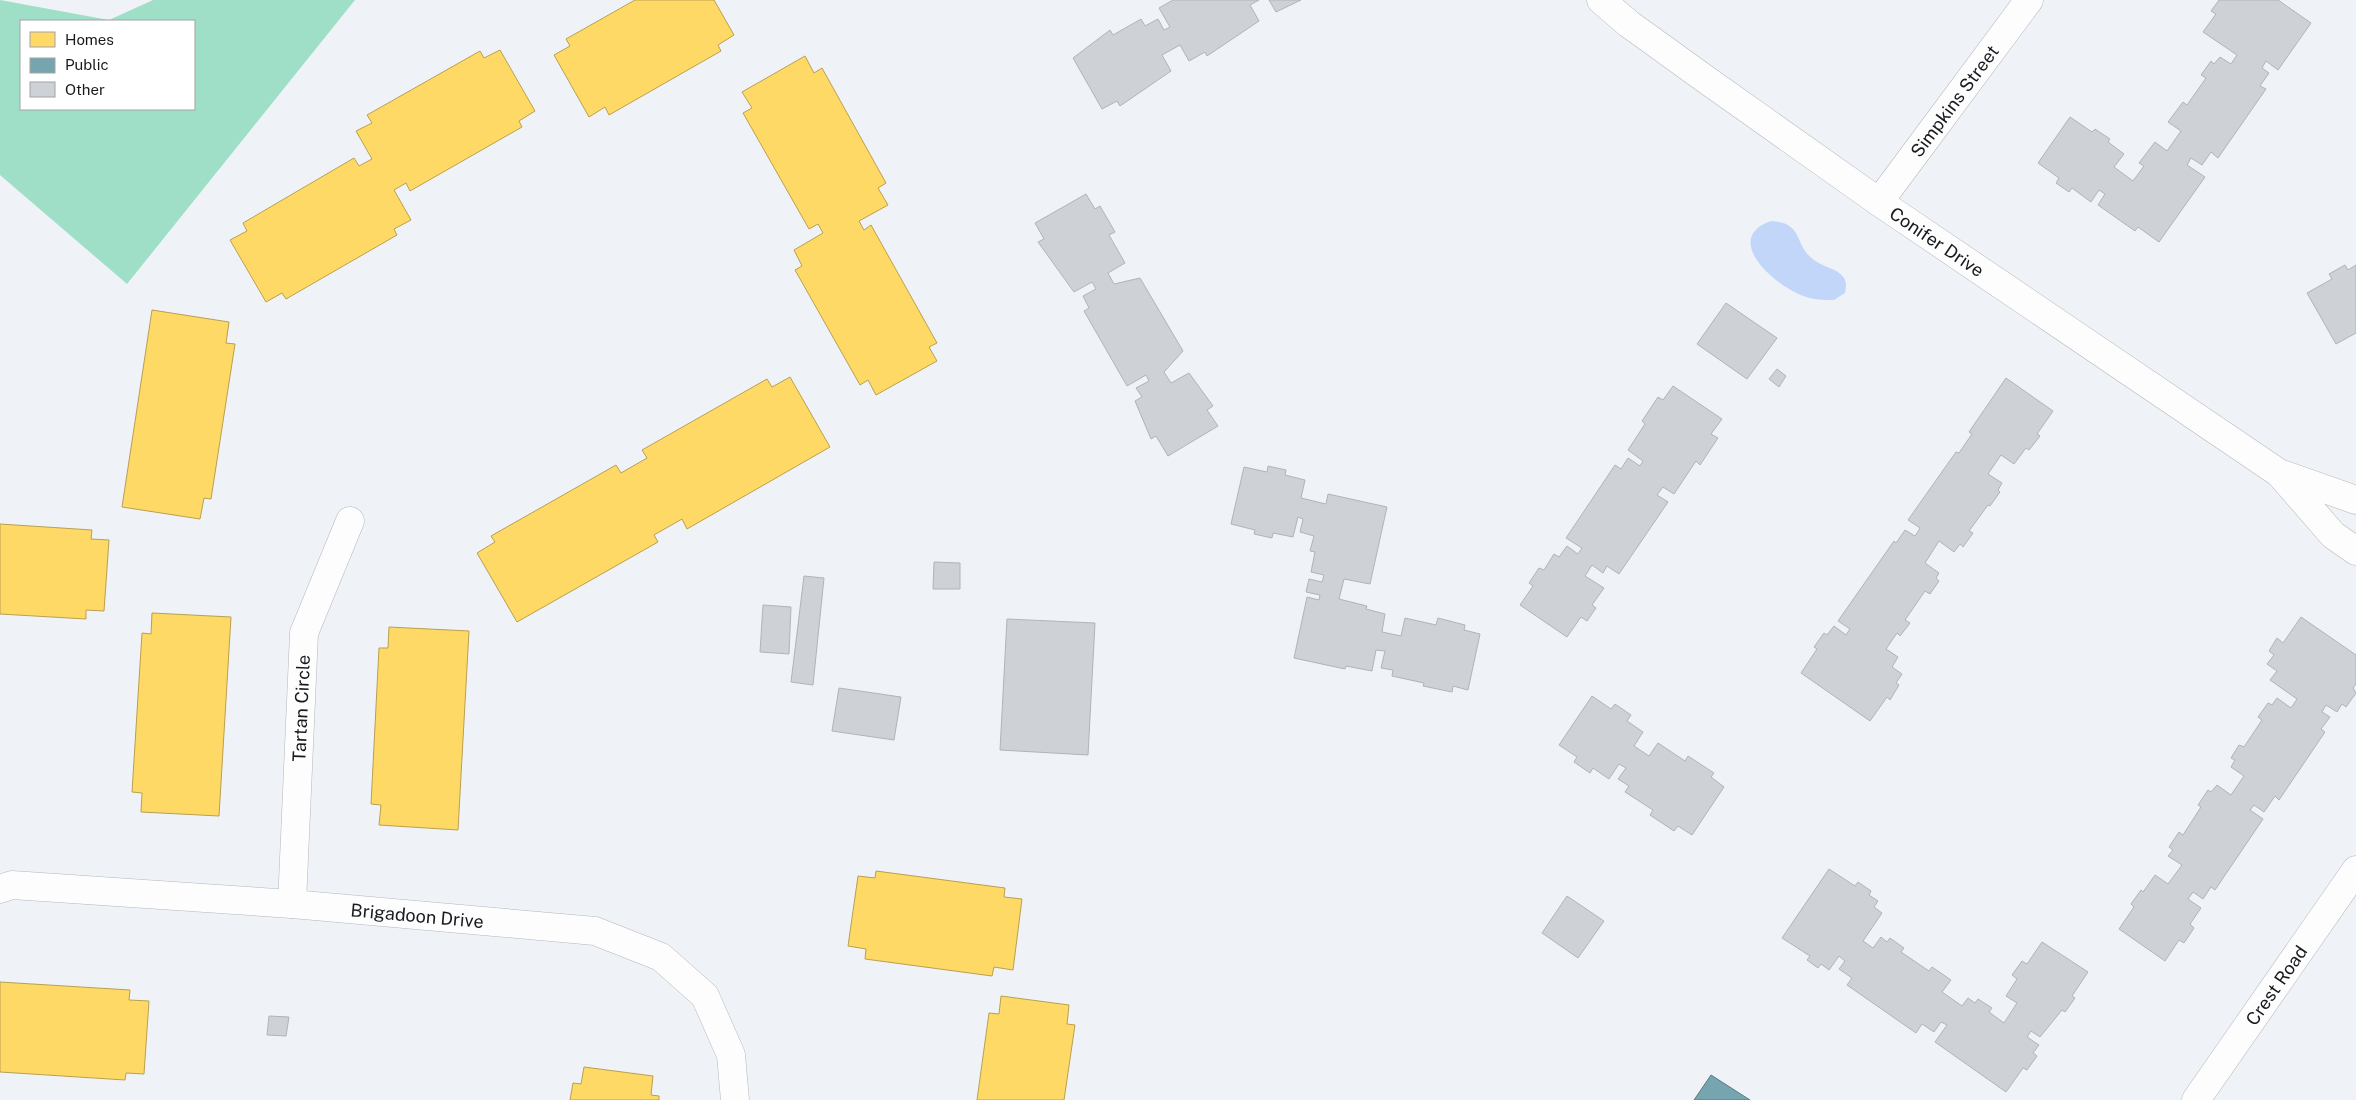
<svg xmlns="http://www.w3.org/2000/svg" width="2356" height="1100" viewBox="0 0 2356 1100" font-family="'Public Sans',sans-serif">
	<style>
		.forest { fill: #9fdfc7; fill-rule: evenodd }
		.water { fill: #c2d6fa }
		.homes { fill: #ffd966; stroke: #b9a050 }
		.public { fill: #76a5af; stroke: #5a7b83 }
		.building { fill: #ced1d5; stroke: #b0b4b7 }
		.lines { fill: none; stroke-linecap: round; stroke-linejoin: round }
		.street-casing { stroke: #b4b7bb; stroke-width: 29 }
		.street { stroke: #fdfdfe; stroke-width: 28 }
		.labels { text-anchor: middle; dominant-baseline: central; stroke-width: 5; stroke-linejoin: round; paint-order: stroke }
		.street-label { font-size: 18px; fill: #171a1d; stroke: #fff }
	</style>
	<rect width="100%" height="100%" fill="#eff3f8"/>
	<path class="forest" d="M 0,0 L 109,20 L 153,0 L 355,0 L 127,284 L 0,175 ZM 21,21 L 194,21 L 194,109 L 21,109 Z"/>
	<path class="water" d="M 1771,221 C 1805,223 1793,245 1814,260 C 1822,267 1838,268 1844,278 C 1847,283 1846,287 1845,293 L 1834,300 C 1824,300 1813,300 1803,296 C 1777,287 1720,239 1771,221 Z"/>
	<path class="homes" d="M 635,0 L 714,0 L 734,35 L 718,45 L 721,51 L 609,115 L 605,107 L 589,117 L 554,55 L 570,46 L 566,39 Z
		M 500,50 L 535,111 L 519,121 L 522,127 L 410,191 L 406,183 L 394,190 L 411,220 L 394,229 L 397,235 L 286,299 L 282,293 L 266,302 L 230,240 L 247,231 L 243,223 L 354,158 L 359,166 L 372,159 L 356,131 L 372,123 L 367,115 L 480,51 L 484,58 Z
		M 805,56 L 814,73 L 822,68 L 886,183 L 878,188 L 888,205 L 859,221 L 864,230 L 871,225 L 937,343 L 929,347 L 937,361 L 876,395 L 868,380 L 860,385 L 795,270 L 802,266 L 794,250 L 823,233 L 818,224 L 809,229 L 743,113 L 752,108 L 742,92 Z
		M 152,310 L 229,322 L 226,343 L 235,344 L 211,499 L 204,498 L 200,519 L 122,507 Z
		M 790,377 L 830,447 L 687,529 L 682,519 L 654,535 L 658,542 L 517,622 L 477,553 L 495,542 L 491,536 L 616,465 L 621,473 L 647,458 L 642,450 L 767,379 L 772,387 Z
		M 0,524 L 92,530 L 91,539 L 109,540 L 104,611 L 86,610 L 86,619 L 0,614 Z
		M 152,613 L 231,617 L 219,816 L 141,812 L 142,793 L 132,792 L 142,633 L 151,634 Z
		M 389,627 L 469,631 L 458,830 L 379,825 L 381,805 L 371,804 L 379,648 L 388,648 Z
		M 876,871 L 1005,888 L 1004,897 L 1022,899 L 1013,970 L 994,967 L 992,976 L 865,959 L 866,949 L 848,946 L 858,876 L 875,878 Z
		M 0,982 L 130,990 L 129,1000 L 149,1001 L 144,1074 L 126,1073 L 125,1080 L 0,1072 Z
		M 1001,996 L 1069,1005 L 1067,1024 L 1075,1025 L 1064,1100 L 977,1100 L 989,1013 L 999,1014 Z
		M 584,1067 L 653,1076 L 651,1095 L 659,1096 L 659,1100 L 570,1100 L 573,1083 L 581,1084 Z"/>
	<path class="public" d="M 1711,1075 L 1750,1100 L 1694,1100 Z"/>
	<path class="building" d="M 1173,0 L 1259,0 L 1250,5 L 1259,21 L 1207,56 L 1205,52 L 1189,61 L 1180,45 L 1162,55 L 1171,71 L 1120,106 L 1117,101 L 1102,109 L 1073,58 L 1110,30 L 1113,35 L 1141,19 L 1145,26 L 1158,19 L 1164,30 L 1170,27 L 1159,8 Z
		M 1269,0 L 1301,0 L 1276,12 Z
		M 2219,0 L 2278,0 L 2311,23 L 2278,70 L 2266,61 L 2262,68 L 2269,73 L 2260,86 L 2266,89 L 2218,158 L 2211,152 L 2202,165 L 2191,158 L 2187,165 L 2205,177 L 2159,242 L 2138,227 L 2135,231 L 2098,205 L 2105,194 L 2099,190 L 2091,202 L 2072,188 L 2069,192 L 2056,183 L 2059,178 L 2038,163 L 2070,117 L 2092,132 L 2095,129 L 2110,139 L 2108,142 L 2124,154 L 2114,167 L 2133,181 L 2144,166 L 2139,163 L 2155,142 L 2167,151 L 2181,131 L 2168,122 L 2183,102 L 2187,105 L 2206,78 L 2201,75 L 2211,61 L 2214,64 L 2220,57 L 2231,64 L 2237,55 L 2203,32 L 2216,14 L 2211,11 Z
		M 1086,194 L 1095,209 L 1100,206 L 1115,232 L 1109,235 L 1125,263 L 1108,273 L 1114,284 L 1140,278 L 1183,351 L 1164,372 L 1171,383 L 1189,373 L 1213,406 L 1207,410 L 1218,426 L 1168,456 L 1156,436 L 1151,439 L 1135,401 L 1142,397 L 1136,388 L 1149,381 L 1146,375 L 1127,386 L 1084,311 L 1089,308 L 1083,296 L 1096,289 L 1092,282 L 1074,292 L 1038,242 L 1044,239 L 1035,223 Z
		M 2345,265 L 2348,270 L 2356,265 L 2356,333 L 2336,344 L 2307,293 L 2332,279 L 2329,274 Z
		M 1726,303 L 1777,338 L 1747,379 L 1697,344 Z
		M 1777,369 L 1786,376 L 1779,387 L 1769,379 Z
		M 2006,378 L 2053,411 L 2037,434 L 2040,436 L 2029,450 L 2026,448 L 2014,464 L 2001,455 L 1988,474 L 2002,483 L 1998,490 L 2000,492 L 1990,506 L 1988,505 L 1969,531 L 1973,533 L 1963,547 L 1960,544 L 1954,552 L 1939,541 L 1925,563 L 1939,573 L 1936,578 L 1939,581 L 1930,594 L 1925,591 L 1905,620 L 1910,623 L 1900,636 L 1897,633 L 1886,649 L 1898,657 L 1892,667 L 1902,674 L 1896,683 L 1899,685 L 1890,700 L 1887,697 L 1870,721 L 1801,673 L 1817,649 L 1814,647 L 1824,633 L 1827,635 L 1834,626 L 1846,635 L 1850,629 L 1838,621 L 1894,541 L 1896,543 L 1905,530 L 1915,536 L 1919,530 L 1920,528 L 1908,520 L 1956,452 L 1959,453 L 1972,434 L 1969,432 Z
		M 1673,386 L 1722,419 L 1711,434 L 1718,438 L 1700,465 L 1696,461 L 1674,494 L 1663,487 L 1657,495 L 1668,502 L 1619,574 L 1607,566 L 1603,573 L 1592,565 L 1585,576 L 1604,588 L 1592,605 L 1596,608 L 1587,621 L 1581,617 L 1567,637 L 1520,605 L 1533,586 L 1529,583 L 1539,568 L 1544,570 L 1554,554 L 1559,557 L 1567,546 L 1578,554 L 1582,548 L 1566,538 L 1615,465 L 1621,469 L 1628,458 L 1640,466 L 1643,461 L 1628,450 L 1645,424 L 1642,421 L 1658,397 L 1663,400 Z
		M 1268,466 L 1286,470 L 1285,475 L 1305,480 L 1301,498 L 1326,504 L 1328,494 L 1387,507 L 1370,584 L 1344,579 L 1339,599 L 1367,606 L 1366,609 L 1385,614 L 1382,632 L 1401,636 L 1405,618 L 1436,625 L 1438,618 L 1465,625 L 1464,630 L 1480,634 L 1468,690 L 1453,686 L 1452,692 L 1423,686 L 1424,683 L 1392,676 L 1393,670 L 1381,668 L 1385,651 L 1376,650 L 1372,671 L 1346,666 L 1345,669 L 1294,658 L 1307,597 L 1319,600 L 1320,595 L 1306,592 L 1309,579 L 1322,582 L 1324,575 L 1311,572 L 1315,552 L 1310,551 L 1314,536 L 1300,532 L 1303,519 L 1298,517 L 1293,537 L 1273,533 L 1272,538 L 1254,534 L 1255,530 L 1231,524 L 1244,467 L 1267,472 Z
		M 934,562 L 960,563 L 960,589 L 933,589 Z
		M 804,576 L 824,578 L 813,685 L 791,682 Z
		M 763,605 L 791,607 L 789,654 L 760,652 Z
		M 2301,617 L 2356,655 L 2356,684 L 2353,688 L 2356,693 L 2346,707 L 2342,704 L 2337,712 L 2326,705 L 2322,712 L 2330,717 L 2321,729 L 2325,732 L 2279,800 L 2275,796 L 2264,812 L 2254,805 L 2250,810 L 2263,819 L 2215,890 L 2211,887 L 2203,899 L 2193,892 L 2188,899 L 2201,908 L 2190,924 L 2194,928 L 2184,943 L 2179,940 L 2165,961 L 2119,929 L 2134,907 L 2131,904 L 2141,890 L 2143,892 L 2155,875 L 2168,884 L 2182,865 L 2168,856 L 2173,850 L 2169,847 L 2179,832 L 2183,835 L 2201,807 L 2198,805 L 2208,790 L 2211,792 L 2217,785 L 2231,795 L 2244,776 L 2231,767 L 2235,760 L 2231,758 L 2239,745 L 2244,747 L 2262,720 L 2258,717 L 2268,703 L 2272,705 L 2277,698 L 2291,708 L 2297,699 L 2270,680 L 2277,671 L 2267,664 L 2274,655 L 2269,651 L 2277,638 L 2283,643 Z
		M 1007,619 L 1095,623 L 1088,755 L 1000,750 Z
		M 839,688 L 901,697 L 894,740 L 832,731 Z
		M 1592,696 L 1611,709 L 1615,704 L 1631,715 L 1627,721 L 1643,732 L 1634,746 L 1649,756 L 1658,743 L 1685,761 L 1688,756 L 1714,773 L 1711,777 L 1724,787 L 1692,835 L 1678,826 L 1674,831 L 1650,815 L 1653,810 L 1625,792 L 1629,786 L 1618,779 L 1626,768 L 1619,764 L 1609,779 L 1593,768 L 1590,773 L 1574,762 L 1577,757 L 1559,745 Z
		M 1829,869 L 1855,886 L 1858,882 L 1871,891 L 1869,895 L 1878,901 L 1874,907 L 1882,913 L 1863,941 L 1873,948 L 1881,937 L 1887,942 L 1890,938 L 1904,948 L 1901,952 L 1929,971 L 1932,967 L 1951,980 L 1942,992 L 1962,1006 L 1968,998 L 1975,1003 L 1978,999 L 1992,1008 L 1989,1012 L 2004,1023 L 2017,1003 L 2006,996 L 2017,979 L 2012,975 L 2022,961 L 2027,964 L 2042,942 L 2088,972 L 2072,996 L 2075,998 L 2065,1012 L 2062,1010 L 2040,1037 L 2031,1031 L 2027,1037 L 2039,1045 L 2033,1053 L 2037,1056 L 2027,1070 L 2023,1068 L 2006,1092 L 1935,1042 L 1947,1025 L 1941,1022 L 1934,1032 L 1922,1024 L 1916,1033 L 1847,985 L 1852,978 L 1839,969 L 1845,961 L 1839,956 L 1829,970 L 1821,964 L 1818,968 L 1807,960 L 1810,956 L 1782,938 Z
		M 1567,896 L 1604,921 L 1578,958 L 1542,933 Z
		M 269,1016 L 289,1017 L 286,1036 L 267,1035 Z"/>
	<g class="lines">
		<defs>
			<g id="street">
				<path id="s1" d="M 1601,0 L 1629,24 L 1708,81 L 1879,202 L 2279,473 L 2356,500"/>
				<path id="s2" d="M 1879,202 L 2029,0"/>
				<path d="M 2280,474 L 2333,535 L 2356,551"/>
				<path id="s3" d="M 0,889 L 12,885 L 292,904 L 595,931 L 661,957 L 705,996 L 731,1055 L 735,1100"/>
				<path id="s4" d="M 292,904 L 304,633 L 350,521"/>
				<path id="s5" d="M 2196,1100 L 2356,870"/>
			</g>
		</defs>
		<use href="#street" class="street-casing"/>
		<use href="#street" class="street"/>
	</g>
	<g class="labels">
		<g class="street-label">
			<text stroke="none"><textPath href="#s2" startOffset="126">Simpkins Street</textPath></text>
			<text stroke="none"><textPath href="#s1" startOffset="414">Conifer Drive</textPath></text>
			<text stroke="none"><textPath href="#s4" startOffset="196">Tartan Circle</textPath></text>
			<text stroke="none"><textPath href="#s3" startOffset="419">Brigadoon Drive</textPath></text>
			<text stroke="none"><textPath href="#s5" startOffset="140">Crest Road</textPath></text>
		</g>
	</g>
	<rect x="20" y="20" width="175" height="90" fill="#ffffff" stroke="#a2a3a5"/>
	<rect x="30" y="32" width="25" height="15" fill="#ffd966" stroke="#a2a3a5"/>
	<text x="65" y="45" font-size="15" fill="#171a1d">Homes</text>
	<rect x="30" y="58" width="25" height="15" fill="#76a5af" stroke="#a2a3a5"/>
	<text x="65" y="70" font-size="15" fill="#171a1d">Public</text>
	<rect x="30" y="82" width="25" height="15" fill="#ced1d5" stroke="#a2a3a5"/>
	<text x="65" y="95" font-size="15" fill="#171a1d">Other</text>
</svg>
